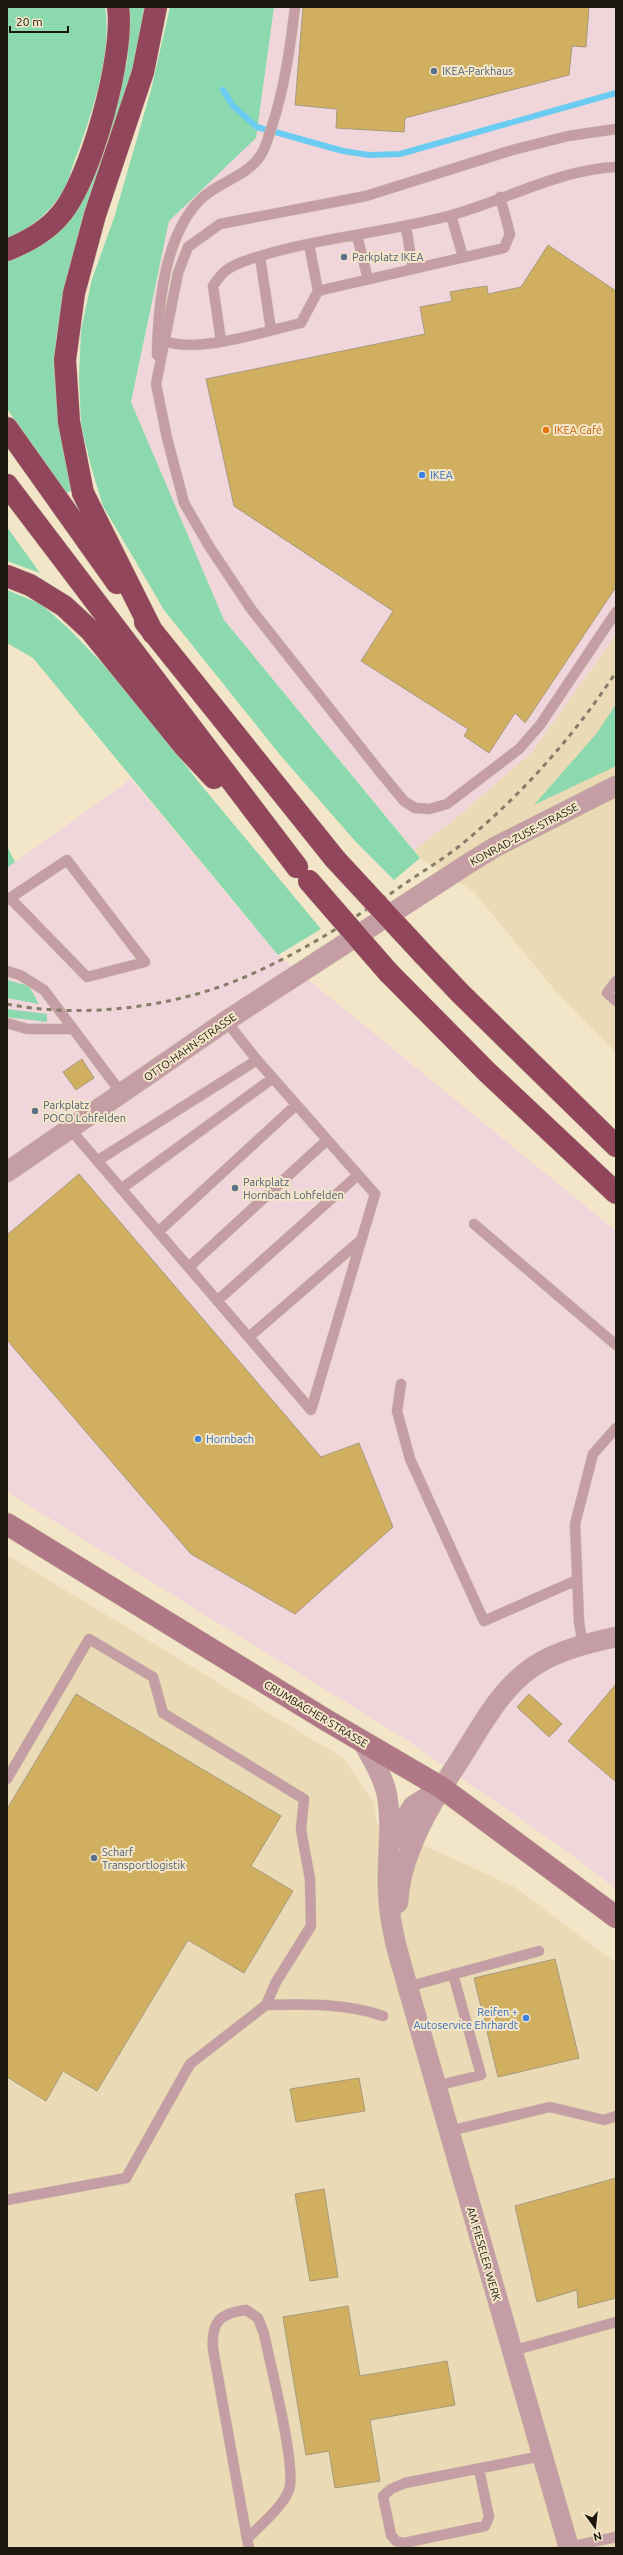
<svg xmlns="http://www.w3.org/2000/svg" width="623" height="2555" viewBox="0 0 623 2555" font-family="Ubuntu,sans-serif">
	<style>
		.commercial { fill: #f0d5da }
		.built { fill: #eadab5 }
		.green { fill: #8cd9af }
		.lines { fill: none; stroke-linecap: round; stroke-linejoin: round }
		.stream { stroke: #6bccf1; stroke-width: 6 }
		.building { fill: #d0af60; stroke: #a79a7e }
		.lane-casing { stroke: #ccc1a6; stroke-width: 11 }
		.street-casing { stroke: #ccc1a6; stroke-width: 21 }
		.secondary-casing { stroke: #ccc1a6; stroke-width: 23 }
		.highway-casing { stroke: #ccc1a6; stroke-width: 23 }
		.lane { stroke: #c49da5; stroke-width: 10 }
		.street { stroke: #c49da5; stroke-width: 20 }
		.secondary { stroke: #b07886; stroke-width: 22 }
		.highway { stroke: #92465c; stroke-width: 22 }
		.rail { stroke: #857d68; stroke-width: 3; stroke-dasharray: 5 5; stroke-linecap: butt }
		.highway-bridge-casing { stroke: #ccc1a6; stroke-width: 23; stroke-linecap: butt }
		.highway-bridge { stroke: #92465c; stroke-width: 22 }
		.service-dot { fill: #5c6f8a; stroke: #f3e6c8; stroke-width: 1.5 }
		.food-dot { fill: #e8710a; stroke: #f3e6c8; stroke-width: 1.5 }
		.shop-dot { fill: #3f7fe0; stroke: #f3e6c8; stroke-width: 1.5 }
		.labels { text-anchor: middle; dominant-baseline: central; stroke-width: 4; stroke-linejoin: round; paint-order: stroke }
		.service-label { font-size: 11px; fill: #4e5e75; stroke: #f3e6c8; text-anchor: start }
		.food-label { font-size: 11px; fill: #c56008; stroke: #f3e6c8; text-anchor: start }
		.shop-label { font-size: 11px; fill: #366cbe; stroke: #f3e6c8; text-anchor: start }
		.street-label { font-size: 11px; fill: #1c170c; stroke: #f3e6c8 }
	</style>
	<rect width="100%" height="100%" fill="#f3e6c8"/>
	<path class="commercial" d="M 274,7 L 616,7 L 616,635 L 531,753 L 454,820 L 414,850 L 224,620 L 131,402 L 169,221 L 256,138 Z
		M 131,779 L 278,955 L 616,1231 L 616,1889 L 561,1847 L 405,1739 L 7,1492 L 7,868 Z"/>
	<path class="built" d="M 616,635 L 616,1053 L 554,989 L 474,892 L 420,858 L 414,850 L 454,820 L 531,753 Z
		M 7,1555 L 343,1758 L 374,1802 L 377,1824 L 515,1887 L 616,1963 L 616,2548 L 7,2548 Z"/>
	<path class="green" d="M 7,7 L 105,7 C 113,54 90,120 73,165 C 70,174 67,185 62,193 C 46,216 31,227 7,240 Z
		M 128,7 L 148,7 L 144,34 L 64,291 L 56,339 L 56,387 L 61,437 L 74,490 L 66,493 L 7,409 L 7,259 L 28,250 L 111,119 L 127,63 L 130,22 Z
		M 170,7 L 274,7 L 256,138 L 169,221 L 131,402 L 224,620 L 420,858 L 394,880 L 355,841 L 281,756 L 164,610 L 103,506 L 92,470 L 81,425 L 79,377 L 81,330 L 92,279 L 114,218 L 151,90 Z
		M 7,527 L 40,573 L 7,561 Z
		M 7,590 L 41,604 L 70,630 L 122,684 L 201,785 L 321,929 L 278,955 L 33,658 L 7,643 Z
		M 616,704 L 616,766 L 534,805 L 597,733 Z
		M 7,846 L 15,862 L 7,868 Z
		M 7,980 L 29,986 L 39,1004 L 7,998 Z
		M 7,1009 L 47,1014 L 47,1022 L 7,1017 Z"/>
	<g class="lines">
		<path class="stream" d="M 223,90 L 233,106 L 257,127 L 343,151 L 369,155 L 400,154 L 616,93"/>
	</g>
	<path class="building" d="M 303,7 L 589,7 L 586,47 L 572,46 L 569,75 L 405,118 L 404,132 L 336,128 L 337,109 L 295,105 Z
		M 548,245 L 616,291 L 616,587 L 525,723 L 515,713 L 489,753 L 464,736 L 468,729 L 361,661 L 393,611 L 234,506 L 206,379 L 425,334 L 420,307 L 452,301 L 450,292 L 466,289 L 487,286 L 488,294 L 521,287 Z
		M 82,1059 L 94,1078 L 76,1090 L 63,1072 Z
		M 79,1174 L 321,1457 L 359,1443 L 393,1527 L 295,1614 L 191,1554 L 7,1340 L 7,1235 Z
		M 616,1684 L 616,1782 L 568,1741 Z
		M 76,1694 L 281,1816 L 251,1866 L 293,1891 L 244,1973 L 188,1940 L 97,2091 L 63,2071 L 46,2101 L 7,2077 L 7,1809 Z
		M 529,1694 L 562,1724 L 549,1737 L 517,1707 Z
		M 555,1959 L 579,2058 L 498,2077 L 474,1978 Z
		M 359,2078 L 365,2111 L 296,2122 L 290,2089 Z
		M 616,2178 L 616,2298 L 578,2308 L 577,2290 L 537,2302 L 515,2206 Z
		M 324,2189 L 338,2277 L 310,2281 L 295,2194 Z
		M 348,2306 L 360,2376 L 447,2361 L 455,2405 L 370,2420 L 380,2481 L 335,2488 L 329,2451 L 306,2455 L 283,2317 Z"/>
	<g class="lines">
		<defs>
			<path id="lane" d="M 616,129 L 568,136 L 509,151 L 366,196 L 220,224 L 188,247 L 178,273 L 156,384 L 167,438 L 184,503 L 209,546 L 251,609 L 380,772 L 404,801 L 415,808 L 429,809 L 447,804 L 519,749 L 540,725 L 616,612
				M 451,215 L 463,257
				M 406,227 L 413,269
				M 357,236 L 368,279
				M 260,257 L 271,330
				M 318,291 L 504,248 L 510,234 L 500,197
				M 165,341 C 197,354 266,331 301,323 L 318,291 L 309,244
				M 221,341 L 213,286 C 222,272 228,267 245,261 C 310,238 381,234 448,216 C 505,201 556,170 616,167
				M 157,355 C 158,306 164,235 201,199 C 219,181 251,176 263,151 C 267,144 269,134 272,126 C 285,86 290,48 295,7
				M 7,900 L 67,860 L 145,962 L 87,977 L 10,898
				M 7,971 L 20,975 L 44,990 L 122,1094
				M 616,981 L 607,993 L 616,1001
				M 226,1021 L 257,1060
				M 7,1023 L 27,1029 L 71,1029
				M 70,1129 L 311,1410 L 375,1194 L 257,1060 L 97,1161
				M 121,1189 L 273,1078
				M 474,1224 L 616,1345
				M 158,1232 L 296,1105
				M 189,1267 L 327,1140
				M 217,1301 L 358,1175
				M 249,1337 L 361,1240
				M 401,1384 L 397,1411 L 410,1459 L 484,1621 L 577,1580
				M 583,1645 L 579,1622 L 575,1524 L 593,1454 L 616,1428
				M 7,1779 L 89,1639 L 153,1677 L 163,1713 L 304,1799 L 301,1830 L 310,1879 L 311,1926 L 276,1982 L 266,2005 C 305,2004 346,2003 383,2016
				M 407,1987 L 539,1951
				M 436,2086 L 481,2075 L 453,1974
				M 449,2131 L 550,2107 L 604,2120 L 616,2116
				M 7,2200 L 126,2178 L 190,2064 L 266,2005
				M 512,2351 L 616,2322
				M 479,2469 L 489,2517 L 485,2526 L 404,2543 L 396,2541 L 391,2535 L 383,2496 L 391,2489 L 405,2483 L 542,2456
				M 247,2539 C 260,2525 282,2508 289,2490 C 297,2468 270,2363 264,2334 L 258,2318 L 246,2310 C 220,2313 211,2322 213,2349 L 247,2539 L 249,2548
				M 569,2547 L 616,2537"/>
			<path id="street" d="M 7,1172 L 226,1021 L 463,867 L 495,847 L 616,786
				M 363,1742 C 372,1759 383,1776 387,1795 C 392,1823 388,1848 388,1875 C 387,1904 392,1932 400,1960 L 569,2548
				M 391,1842 L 413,1806 L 440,1789
				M 398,1903 C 399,1885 403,1867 410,1850 C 422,1817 442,1787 461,1758 C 482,1725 501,1688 534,1666 C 559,1650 588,1643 616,1637"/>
			<path id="secondary" d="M 7,1524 L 326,1720 L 442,1788 L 616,1917"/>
			<path id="highway" d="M 7,250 C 27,242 46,232 60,215 C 91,180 125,53 118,7
				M 7,428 L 117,583
				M 7,485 L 297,867
				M 7,576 L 30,585 L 64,606 L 91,631 L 185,747 L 214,778
				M 145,622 L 335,859
				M 153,633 L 83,493 L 69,422 L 65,360 L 74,293 L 95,215 L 143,72 L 156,7
				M 423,954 L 460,993 L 616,1146
				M 388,972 L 487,1072 L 616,1193"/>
		</defs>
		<use href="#lane" class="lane-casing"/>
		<use href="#street" class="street-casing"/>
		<use href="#secondary" class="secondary-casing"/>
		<use href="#highway" class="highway-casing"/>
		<use href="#lane" class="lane"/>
		<use href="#street" class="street"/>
		<use href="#secondary" class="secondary"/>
		<use href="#highway" class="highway"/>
		<path class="rail" d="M 7,1004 C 78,1018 162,1009 230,983 C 287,961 341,927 390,894 C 412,878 436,864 457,848 C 519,798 572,739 616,672"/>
		<defs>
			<path id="highway-bridge" d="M 335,859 L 423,954
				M 309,881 L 388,972"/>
		</defs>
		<use href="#highway-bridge" class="highway-bridge-casing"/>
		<use href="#highway-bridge" class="highway-bridge"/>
	</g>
	<g class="service-dot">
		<circle cx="434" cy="71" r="4"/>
		<circle cx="344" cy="257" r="4"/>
		<circle cx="35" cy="1111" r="4"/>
		<circle cx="235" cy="1188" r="4"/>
		<circle cx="94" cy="1858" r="4"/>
	</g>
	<circle class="food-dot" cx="546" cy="430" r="4"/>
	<g class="shop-dot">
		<circle cx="422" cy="475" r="4"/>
		<circle cx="198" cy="1439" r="4"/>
		<circle cx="526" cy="2018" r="4"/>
	</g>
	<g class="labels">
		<g class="service-label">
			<text x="442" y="71">IKEA-Parkhaus</text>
			<text x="352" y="257">Parkplatz IKEA</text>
			<text x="43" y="1105">Parkplatz<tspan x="43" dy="13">POCO Lohfelden</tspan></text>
			<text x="243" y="1182">Parkplatz<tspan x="243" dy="13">Hornbach Lohfelden</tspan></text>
			<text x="102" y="1852">Scharf<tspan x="102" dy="13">Transportlogistik</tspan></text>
		</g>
		<g class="food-label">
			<text x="554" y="430">IKEA Café</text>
		</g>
		<g class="shop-label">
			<text x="430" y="475">IKEA</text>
			<text x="206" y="1439">Hornbach</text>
			<text x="518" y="2012" text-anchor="end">Reifen +<tspan x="518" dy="13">Autoservice Ehrhardt</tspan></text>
		</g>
		<g class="street-label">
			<text transform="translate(524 834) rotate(-28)">KONRAD-ZUSE-STRASSE</text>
			<text transform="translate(190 1047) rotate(-35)">OTTO-HAHN-STRASSE</text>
			<text transform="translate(316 1714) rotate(31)">CRUMBACHER STRASSE</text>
			<text transform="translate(484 2254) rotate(74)">AM FIESELER WERK</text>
		</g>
	</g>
	<rect width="623" height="2555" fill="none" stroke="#1c170c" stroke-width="16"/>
	<g transform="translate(595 2527) rotate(165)" stroke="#f3e6c8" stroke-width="3" paint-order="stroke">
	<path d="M0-3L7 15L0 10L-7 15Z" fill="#1c170c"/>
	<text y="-6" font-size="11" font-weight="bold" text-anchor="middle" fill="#1c170c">N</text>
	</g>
	<path d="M10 26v6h58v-6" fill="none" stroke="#1c170c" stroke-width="2"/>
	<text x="16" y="26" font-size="12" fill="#1c170c" stroke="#f3e6c8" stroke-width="3" paint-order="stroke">20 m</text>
</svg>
